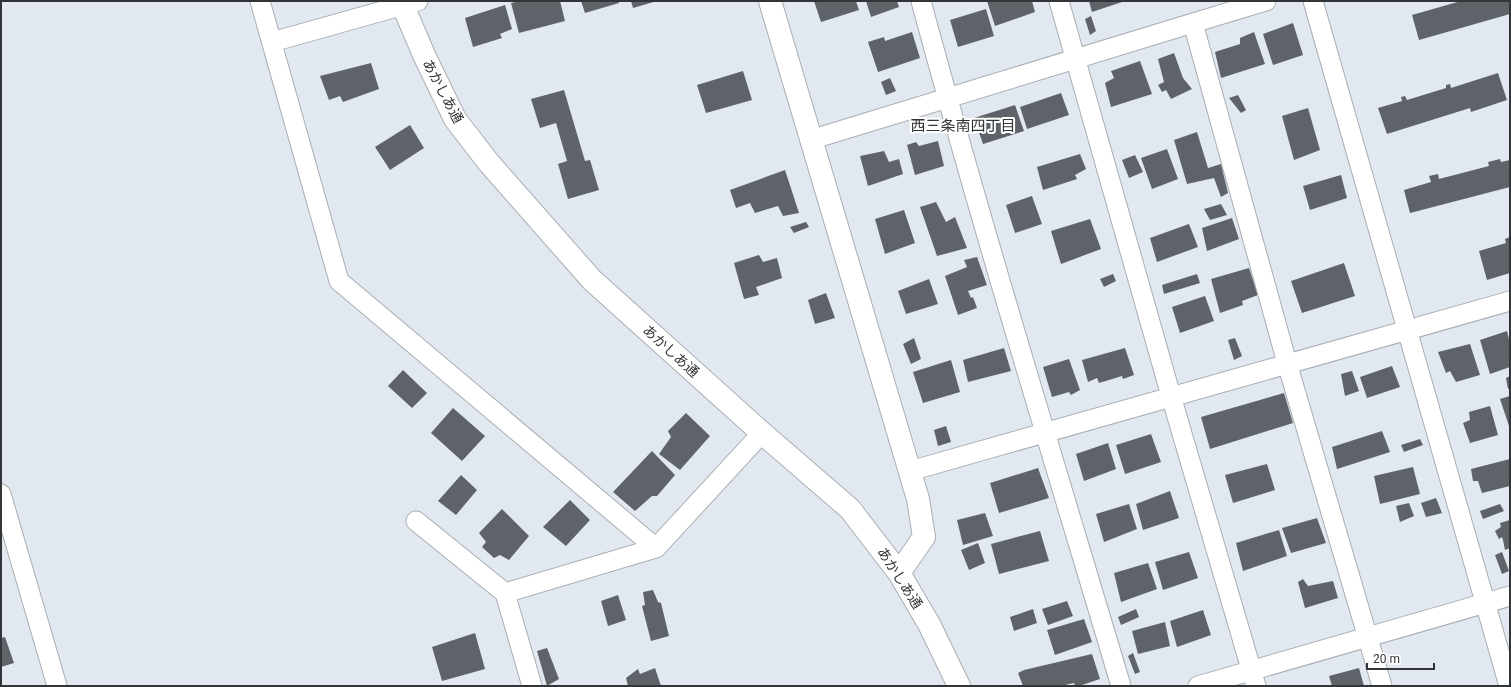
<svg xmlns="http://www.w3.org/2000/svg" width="1511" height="687" viewBox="0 0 1511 687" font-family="Roboto,'Noto Sans JP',sans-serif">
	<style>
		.building { fill: #5d6369 }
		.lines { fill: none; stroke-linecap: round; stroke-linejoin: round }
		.street-casing { stroke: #a8aeb4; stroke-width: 21 }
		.secondary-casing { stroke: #a8aeb4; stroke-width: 24 }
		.street { stroke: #fff; stroke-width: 19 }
		.secondary { stroke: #fff; stroke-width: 22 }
		.labels { text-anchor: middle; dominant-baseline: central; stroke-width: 4; stroke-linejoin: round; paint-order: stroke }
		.street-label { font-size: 14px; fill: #323537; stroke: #fff }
		.neighbourhood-label { font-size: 15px; fill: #323537; stroke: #fff }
	</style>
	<rect width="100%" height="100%" fill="#e2e8ef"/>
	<path class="building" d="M 520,1 L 560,1 L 565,21 L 519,33 L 511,3 Z
		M 581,1 L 619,1 L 619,3 L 585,13 Z
		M 631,1 L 657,1 L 633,8 Z
		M 814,1 L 856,1 L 859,10 L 821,22 Z
		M 866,1 L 897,1 L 899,7 L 871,17 Z
		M 987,1 L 1032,1 L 1035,12 L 995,26 Z
		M 1089,1 L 1125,1 L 1092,12 Z
		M 1461,1 L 1510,1 L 1510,14 L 1419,40 L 1412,15 Z
		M 505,5 L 512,29 L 500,34 L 502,38 L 473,47 L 465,18 Z
		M 986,9 L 994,36 L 958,47 L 950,20 Z
		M 1091,16 L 1096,31 L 1090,35 L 1085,19 Z
		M 1293,23 L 1303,55 L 1273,65 L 1263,34 Z
		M 912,32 L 920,58 L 878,72 L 868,42 L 884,37 L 885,41 Z
		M 1254,32 L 1265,64 L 1221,78 L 1215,52 L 1240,44 L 1240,38 Z
		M 1174,53 L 1183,78 L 1192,89 L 1171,99 L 1166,90 L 1162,92 L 1158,85 L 1164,82 L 1158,59 Z
		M 1140,61 L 1152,94 L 1111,107 L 1105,83 L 1114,78 L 1111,71 Z
		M 371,63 L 379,89 L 343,102 L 340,96 L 329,100 L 320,76 Z
		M 743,71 L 752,100 L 706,113 L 697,85 Z
		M 1498,73 L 1507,100 L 1471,112 L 1470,108 L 1387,134 L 1378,108 L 1402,101 L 1401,97 L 1405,96 L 1407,100 L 1446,88 L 1446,85 L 1450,84 L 1451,88 Z
		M 890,78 L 896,91 L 886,95 L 881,82 Z
		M 564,90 L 585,161 L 590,160 L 599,190 L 568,199 L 558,164 L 567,161 L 556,123 L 540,128 L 531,99 Z
		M 1061,93 L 1069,115 L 1027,129 L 1020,107 Z
		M 1238,95 L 1246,110 L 1241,113 L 1229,98 Z
		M 1015,105 L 1024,131 L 983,144 L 974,118 Z
		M 1308,108 L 1320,150 L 1294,160 L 1282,116 Z
		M 410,125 L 424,148 L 390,170 L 375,147 Z
		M 1197,132 L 1208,168 L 1221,164 L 1228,193 L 1221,197 L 1214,178 L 1187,184 L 1174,140 Z
		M 938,141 L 944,166 L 915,175 L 907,145 L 916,142 L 919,146 Z
		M 1167,149 L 1178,179 L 1152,189 L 1141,158 Z
		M 884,151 L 889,162 L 899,159 L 903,174 L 868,186 L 860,156 Z
		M 1080,154 L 1086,169 L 1075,175 L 1077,179 L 1043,190 L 1037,167 Z
		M 1135,155 L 1143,172 L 1129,178 L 1122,160 Z
		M 1500,159 L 1501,162 L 1510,160 L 1510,187 L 1410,213 L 1404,190 L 1431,182 L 1429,176 L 1438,174 L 1439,179 L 1489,166 L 1488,162 Z
		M 785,170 L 799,213 L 783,216 L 778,206 L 755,213 L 750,203 L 736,208 L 730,190 Z
		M 1341,175 L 1347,198 L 1310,210 L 1303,186 Z
		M 1032,196 L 1042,224 L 1015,233 L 1006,205 Z
		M 936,202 L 946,222 L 955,217 L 967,248 L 937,256 L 920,207 Z
		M 1221,204 L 1227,215 L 1210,220 L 1204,209 Z
		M 904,210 L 915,243 L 885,254 L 875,219 Z
		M 1232,218 L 1239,239 L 1207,251 L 1202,228 Z
		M 1090,219 L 1101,249 L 1061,264 L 1051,231 Z
		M 806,222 L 809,227 L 794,233 L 790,227 Z
		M 1189,224 L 1198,247 L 1157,262 L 1150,238 Z
		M 1510,237 L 1510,273 L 1487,280 L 1479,251 L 1506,243 L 1505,239 Z
		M 759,255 L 763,262 L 777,258 L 782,278 L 756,287 L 759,295 L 744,299 L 734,263 Z
		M 977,257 L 987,285 L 968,291 L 971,298 L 973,297 L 977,308 L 958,315 L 945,276 L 967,267 L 964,260 Z
		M 1344,263 L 1355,296 L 1302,313 L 1291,281 Z
		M 1249,268 L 1258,295 L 1242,301 L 1243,305 L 1220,313 L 1211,279 Z
		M 1113,274 L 1116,281 L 1104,287 L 1100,279 Z
		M 1197,274 L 1200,283 L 1164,294 L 1162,285 Z
		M 929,279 L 938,304 L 906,314 L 898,291 Z
		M 826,293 L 835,318 L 815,324 L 808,300 Z
		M 1205,296 L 1214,321 L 1180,333 L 1172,307 Z
		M 1507,331 L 1510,343 L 1510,367 L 1490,374 L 1480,340 Z
		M 914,338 L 921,359 L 911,364 L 903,344 Z
		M 1235,338 L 1242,356 L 1234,360 L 1228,340 Z
		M 1470,344 L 1480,375 L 1456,382 L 1450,371 L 1446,373 L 1438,352 Z
		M 1004,348 L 1011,371 L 968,382 L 963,360 Z
		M 1125,348 L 1134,375 L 1123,379 L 1122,376 L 1099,383 L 1097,378 L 1088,382 L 1082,360 Z
		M 1069,359 L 1080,390 L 1071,395 L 1069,392 L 1052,397 L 1043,367 Z
		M 951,360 L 960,392 L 923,403 L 913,372 Z
		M 1392,366 L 1400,387 L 1367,398 L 1360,377 Z
		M 403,370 L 427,393 L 412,408 L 388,386 Z
		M 1352,371 L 1359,391 L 1345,396 L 1341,374 Z
		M 1510,376 L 1510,388 L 1508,389 L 1506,378 Z
		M 1284,393 L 1293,423 L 1210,449 L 1201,417 Z
		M 1510,396 L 1510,425 L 1509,426 L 1500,399 Z
		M 1490,406 L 1498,435 L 1470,443 L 1463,423 L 1470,420 L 1469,412 Z
		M 453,408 L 485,436 L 462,461 L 431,433 Z
		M 686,413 L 710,436 L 680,470 L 659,454 L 671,437 L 668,431 Z
		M 946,426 L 951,442 L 938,446 L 934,430 Z
		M 1382,431 L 1390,452 L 1337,469 L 1332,447 Z
		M 1151,434 L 1161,462 L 1125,474 L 1116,445 Z
		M 1420,439 L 1423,445 L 1404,452 L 1401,445 Z
		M 1108,443 L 1116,469 L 1084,481 L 1076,454 Z
		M 652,451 L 675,475 L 657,496 L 652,496 L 635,511 L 613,492 Z
		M 1510,459 L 1510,486 L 1482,493 L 1478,481 L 1473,481 L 1471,469 Z
		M 1267,464 L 1275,490 L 1233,503 L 1225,475 Z
		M 1413,467 L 1420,494 L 1380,504 L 1374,476 Z
		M 1038,468 L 1049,498 L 999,513 L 990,483 Z
		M 461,475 L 477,490 L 456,515 L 438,501 Z
		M 1170,491 L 1179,518 L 1143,530 L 1136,504 Z
		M 1436,498 L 1442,513 L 1426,517 L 1421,503 Z
		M 570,500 L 590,520 L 566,546 L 543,527 Z
		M 1409,503 L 1414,516 L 1400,522 L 1396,506 Z
		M 1129,504 L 1137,529 L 1104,542 L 1096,514 Z
		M 1500,504 L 1504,511 L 1483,519 L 1480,511 Z
		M 502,509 L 529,536 L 509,560 L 500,555 L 494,558 L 482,547 L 486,542 L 479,533 Z
		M 985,513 L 993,536 L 963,545 L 957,520 Z
		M 1317,518 L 1326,543 L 1291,553 L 1282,528 Z
		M 1510,520 L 1510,548 L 1505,550 L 1503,540 L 1502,537 L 1499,539 L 1495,531 L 1501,527 L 1500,523 Z
		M 1279,530 L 1287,556 L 1243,571 L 1236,543 Z
		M 1040,531 L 1049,561 L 999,574 L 991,544 Z
		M 978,543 L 985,563 L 969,570 L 961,550 Z
		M 1189,552 L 1198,578 L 1163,590 L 1155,562 Z
		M 1502,552 L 1509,571 L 1502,574 L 1495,555 Z
		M 1148,563 L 1157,589 L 1121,602 L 1114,573 Z
		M 1303,579 L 1308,586 L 1333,581 L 1338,598 L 1305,608 L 1298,582 Z
		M 653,590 L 658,602 L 661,603 L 669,636 L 651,641 L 642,606 L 645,605 L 643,592 Z
		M 618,595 L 626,620 L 608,626 L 601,601 Z
		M 1067,601 L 1073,616 L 1048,625 L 1042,609 Z
		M 1033,609 L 1037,623 L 1014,631 L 1010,617 Z
		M 1136,609 L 1139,617 L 1121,625 L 1118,617 Z
		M 1203,610 L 1211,635 L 1177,647 L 1170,621 Z
		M 1084,619 L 1092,642 L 1055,655 L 1047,630 Z
		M 1165,622 L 1170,646 L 1138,654 L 1132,631 Z
		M 475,633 L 485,669 L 442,681 L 432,647 Z
		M 5,637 L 14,663 L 1,667 L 1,638 Z
		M 547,648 L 559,679 L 547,686 L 537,651 Z
		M 1133,653 L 1140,672 L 1135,674 L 1128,656 Z
		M 1092,654 L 1100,679 L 1079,686 L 1075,686 L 1074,683 L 1061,686 L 1023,686 L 1018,673 L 1024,670 Z
		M 655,668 L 661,686 L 628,686 L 626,678 L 638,669 L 640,674 Z
		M 1359,668 L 1364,686 L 1332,686 L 1329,676 Z"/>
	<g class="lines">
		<defs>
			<path id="street" d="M 260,1 L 339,281 L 656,548 L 762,433
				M 921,1 C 983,231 1053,458 1121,686
				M 1059,1 L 1171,396 L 1256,686
				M 1313,1 L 1509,686
				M 1193,23 L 1266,1
				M 272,42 L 418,1
				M 810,140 L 1193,23 L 1287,363 L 1382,686
				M 910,471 L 1510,301
				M 1,494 L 57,686
				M 416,521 L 505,593 L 656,548
				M 505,593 L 532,686
				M 1198,686 L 1510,596"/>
			<path id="secondary" d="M 401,1 L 424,55 L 455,119 L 489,163 L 592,280 L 762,433 L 850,509 L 899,573 L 929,624 L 959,686
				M 770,1 L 918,499 L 924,537 L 899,573"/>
		</defs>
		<use href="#street" class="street-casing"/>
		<use href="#secondary" class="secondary-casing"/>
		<use href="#street" class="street"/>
		<use href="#secondary" class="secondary"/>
	</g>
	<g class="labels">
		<g class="street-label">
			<text transform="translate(443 91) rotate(62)">あかしあ通</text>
			<text transform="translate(671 351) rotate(42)">あかしあ通</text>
			<text transform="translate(900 578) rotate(57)">あかしあ通</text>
		</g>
		<g class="neighbourhood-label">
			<text x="963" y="126">西三条南四丁目</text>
		</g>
	</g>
	<rect width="1511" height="687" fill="none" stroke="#323537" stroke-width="4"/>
	<path d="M1367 663v6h67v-6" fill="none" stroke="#323537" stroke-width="2"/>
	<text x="1373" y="663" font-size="12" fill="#323537" stroke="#ffffff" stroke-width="3" paint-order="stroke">20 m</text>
</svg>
